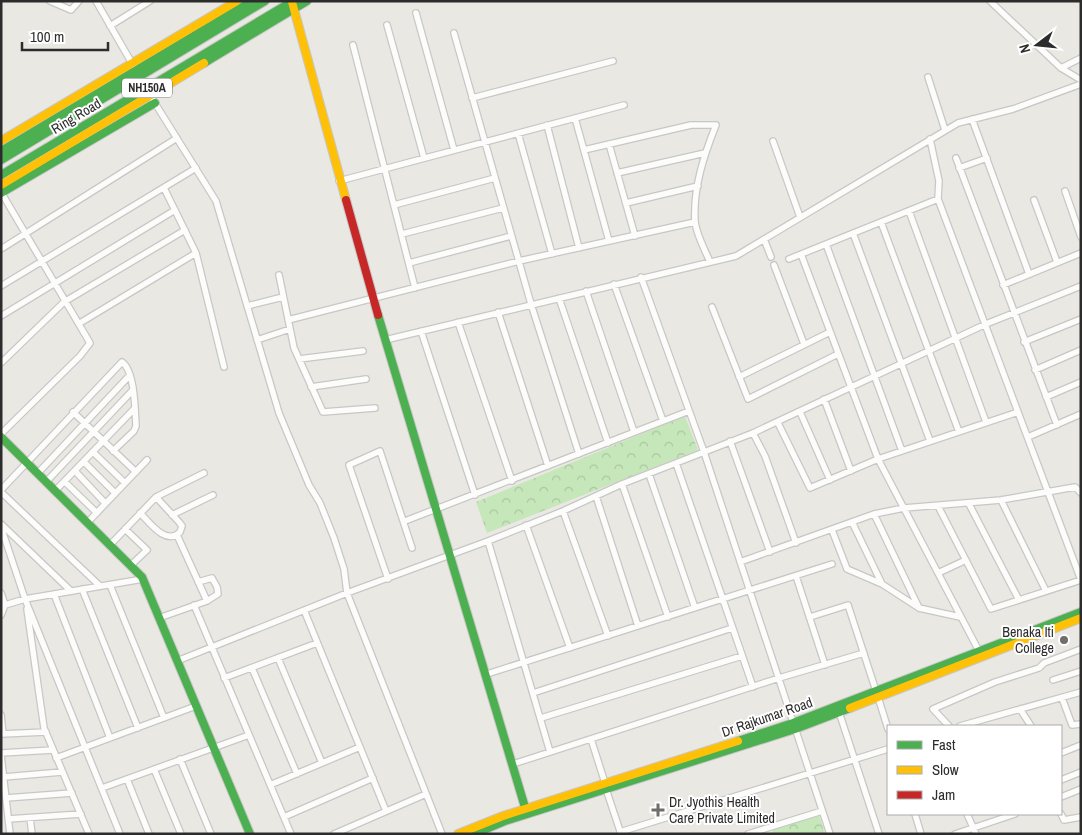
<svg xmlns="http://www.w3.org/2000/svg" width="1082" height="835" viewBox="0 0 1082 835" font-family="'Archivo Narrow',sans-serif">
	<style>
		.park { fill: url(#park-crowns) }
		.lines { fill: none; stroke-linecap: round; stroke-linejoin: round }
		.street-casing { stroke: #c8c7c7; stroke-width: 8 }
		.fast-casing { stroke: #c8c7c7; stroke-width: 10 }
		.slow-casing { stroke: #c8c7c7; stroke-width: 10 }
		.jam-casing { stroke: #c8c7c7; stroke-width: 10 }
		.street { stroke: #fcfcfb; stroke-width: 5.5 }
		.fast { stroke: #4caf50; stroke-width: 8 }
		.slow { stroke: #ffc107; stroke-width: 8 }
		.jam { stroke: #c62828; stroke-width: 8 }
		.poi-dot { fill: #6e6e6c; stroke: #fff; stroke-width: 2 }
		.labels { text-anchor: middle; dominant-baseline: central; stroke-width: 4; stroke-linejoin: round; paint-order: stroke }
		.shield { fill: #fff; stroke: #6b6b6b; stroke-width: 1 }
		.shield-label { font-size: 12px; font-weight: bold; fill: #2c2c2c }
		.street-label { font-size: 14px; fill: #2c2c2c; stroke: #fff }
		.poi-label { font-size: 14px; fill: #2c2c2c; stroke: #fff; text-anchor: end }
	</style>
	<defs>
		<pattern id="park-crowns" width="20" height="18" patternUnits="userSpaceOnUse" patternTransform="scale(1.25)"><rect width="20" height="18" fill="#c6e7ba"/><path d="M2 6a3 3 0 1 1 6 0M12 15a3 3 0 1 1 6 0" fill="none" stroke="#aac6a0"/></pattern>
	</defs>
	<rect width="100%" height="100%" fill="#eae8e2"/>
	<path class="park" d="M 685,416 L 698,450 L 487,533 L 476,502 Z
		M 819,815 L 825,834 L 773,834 L 772,830 Z"/>
	<g class="lines">
		<defs>
			<path id="street" d="M 50,1 L 71,10 L 79,1
				M 96,1 L 133,65
				M 990,1 L 1061,68 L 1081,80
				M 416,13 L 454,150
				M 387,25 L 424,158
				M 110,26 L 150,1
				M 454,33 L 531,304 L 579,454
				M 353,45 L 415,288
				M 1061,68 L 1081,58
				M 928,77 L 945,130
				M 472,98 L 613,61
				M 153,100 L 216,201 L 279,413 L 309,485 L 320,503 L 334,538 L 344,569 L 347,593 L 442,834
				M 575,118 L 609,241
				M 972,119 L 1029,274
				M 547,125 L 579,248
				M 518,133 L 552,254
				M 930,139 L 939,181 L 938,199 L 1081,580 L 991,609 L 938,506
				M 773,141 L 800,217
				M 609,144 L 635,236
				M 584,150 L 691,125 L 716,125 C 704,155 693,188 695,221 C 696,234 705,250 710,262
				M 956,158 L 1057,425
				M 959,168 L 987,158
				M 617,173 L 705,153
				M 339,181 L 624,105
				M 164,188 L 196,253 L 224,367
				M 1065,191 L 1081,237
				M 1,192 L 90,343 L 80,356 L 1,434
				M 1034,200 L 1057,262
				M 626,203 L 698,186
				M 394,205 L 495,178
				M 909,211 L 986,422
				M 881,222 L 959,432
				M 853,233 L 930,441
				M 402,234 L 503,208
				M 764,239 L 771,257
				M 826,244 L 902,451
				M 1,249 L 177,138
				M 801,254 L 878,459 L 980,653
				M 789,259 L 938,199
				M 409,263 L 511,236
				M 774,265 L 804,344
				M 279,275 L 294,348 L 323,412 L 375,408
				M 641,277 L 704,452 L 830,834
				M 614,284 L 663,421
				M 1003,285 L 1081,253
				M 1,286 L 196,168
				M 586,291 L 634,432
				M 559,298 L 608,443
				M 247,306 L 283,297
				M 712,307 L 748,399 L 838,354
				M 498,312 L 548,466
				M 1,316 L 175,210
				M 288,320 L 519,261 L 695,222
				M 458,322 L 512,481
				M 80,323 L 196,253
				M 421,331 L 475,495
				M 257,340 L 290,329
				M 385,340 L 736,256 L 958,123 L 1013,109 L 1081,84
				M 1024,342 L 1081,319
				M 299,359 L 363,351
				M 1,363 L 64,302 L 185,230
				M 1035,370 L 1081,350
				M 739,377 L 830,332
				M 311,387 L 366,379
				M 1046,397 L 1081,382
				M 824,399 L 851,471
				M 73,412 L 136,472
				M 800,412 L 830,480
				M 778,423 L 810,488 L 878,459 L 1018,412
				M 753,433 L 765,456 L 796,543
				M 1028,437 L 1081,414
				M 730,441 L 770,552
				M 93,452 L 125,483
				M 84,462 L 115,493
				M 676,463 L 753,687
				M 75,471 L 105,503
				M 38,473 L 130,375
				M 649,474 L 695,608
				M 46,482 L 132,391
				M 65,482 L 97,513
				M 622,484 L 668,617
				M 1,490 L 122,362 C 135,371 135,410 136,426 L 134,431 L 113,451
				M 55,491 L 135,408
				M 1,492 L 100,586
				M 596,496 L 638,626
				M 1001,500 L 1046,591
				M 969,504 L 1019,600
				M 563,511 L 608,636
				M 140,513 C 150,523 166,546 180,532 L 182,526 L 179,522 L 156,497
				M 874,514 L 919,608
				M 172,515 L 213,495
				M 405,521 L 689,411
				M 852,522 L 882,584
				M 87,523 L 147,460
				M 1,524 L 71,591
				M 526,525 L 570,648
				M 1,527 L 25,599 L 120,834
				M 125,529 L 147,550 L 130,566
				M 832,530 L 847,569 L 882,584 L 919,608 L 960,617
				M 177,535 L 207,601
				M 488,541 L 550,752
				M 110,545 L 156,497 L 204,473
				M 740,562 L 874,514 L 904,508 L 1001,500 L 1075,487 L 1081,493
				M 938,573 L 966,560
				M 796,576 L 825,665
				M 388,579 L 349,465 L 380,451 L 412,548
				M 110,585 L 164,718
				M 82,589 L 138,728
				M 1,593 L 5,605
				M 54,594 L 110,738
				M 194,605 L 291,834
				M 27,609 L 44,728 L 89,834
				M 304,610 L 386,811
				M 1,615 L 5,605 L 25,599 L 143,579
				M 810,617 L 848,605 L 876,691
				M 159,618 L 207,601 L 218,594 L 217,587 L 212,578 L 198,582
				M 278,658 L 322,763
				M 177,661 L 347,593 L 488,541 L 563,511 L 622,484 L 753,433 L 986,324 L 1081,286
				M 252,668 L 297,774
				M 487,674 L 832,564
				M 224,678 L 317,643
				M 1053,680 L 1081,671
				M 533,693 L 732,628
				M 878,697 L 888,729
				M 1062,698 L 1072,725 L 1081,724
				M 1020,709 L 1031,726
				M 839,712 L 879,834
				M 1,715 L 3,734
				M 541,718 L 742,656
				M 949,726 L 933,709 L 995,682 L 1039,668 L 1044,663 L 1081,649
				M 960,726 L 1081,692
				M 1,734 L 46,732
				M 591,739 L 605,783
				M 1,753 L 53,750
				M 1061,753 L 1081,745
				M 1,755 L 10,834
				M 56,758 L 196,706
				M 180,759 L 211,834
				M 513,764 L 779,678 L 864,653
				M 154,769 L 181,834
				M 4,777 L 62,772
				M 127,779 L 149,834
				M 1061,780 L 1081,772
				M 270,785 L 360,747
				M 102,788 L 249,735
				M 606,789 L 621,834
				M 1061,797 L 1081,789
				M 6,798 L 72,793
				M 915,814 L 921,834
				M 967,814 L 976,834
				M 1061,814 L 1064,820 L 1081,817
				M 284,817 L 373,778
				M 30,818 L 32,834
				M 8,819 L 81,814
				M 620,832 L 888,749
				M 334,834 L 426,794
				M 748,834 L 822,811
				M 955,834 L 1015,814"/>
			<path id="fast" d="M 204,63 L 307,1
				M 1,151 L 252,1
				M 1,160 L 265,1
				M 1,175 L 293,1
				M 1,193 L 155,103
				M 378,315 L 527,814
				M 1,437 L 142,577 L 250,834
				M 738,741 L 793,723 L 1081,612
				M 474,834 L 505,821 L 795,729 L 850,708"/>
			<path id="slow" d="M 292,2 L 346,200
				M 1,141 L 237,1
				M 1,185 L 204,63
				M 850,708 L 1081,618
				M 458,834 L 503,816 L 738,741"/>
			<path id="jam" d="M 346,200 L 378,315"/>
		</defs>
		<use href="#street" class="street-casing"/>
		<use href="#fast" class="fast-casing"/>
		<use href="#slow" class="slow-casing"/>
		<use href="#jam" class="jam-casing"/>
		<use href="#street" class="street"/>
		<use href="#fast" class="fast"/>
		<use href="#slow" class="slow"/>
		<use href="#jam" class="jam"/>
	</g>
	<g class="poi-dot">
		<circle cx="1064" cy="640" r="5"/>
		<path d="M655.5 802.5h5v5h5v5h-5v5h-5v-5h-5v-5h5z"/>
	</g>
	<g class="labels">
		<rect class="shield" x="122" y="78.5" width="50" height="19" rx="4"/>
		<g class="shield-label">
			<text x="147" y="88">NH150A</text>
		</g>
		<g class="street-label">
			<text transform="translate(76 116) rotate(-31)">Ring Road</text>
			<text transform="translate(767 717) rotate(-19)">Dr Rajkumar Road</text>
		</g>
		<g class="poi-label">
			<text x="1054" y="632">Benaka Iti<tspan x="1054" dy="16">College</tspan></text>
			<text x="669" y="802" text-anchor="start">Dr. Jyothis Health<tspan x="669" dy="16">Care Private Limited</tspan></text>
		</g>
	</g>
	<rect width="1082" height="835" fill="none" stroke="#2c2c2c" stroke-width="5"/>
	<rect x="887" y="725" width="175" height="90" fill="#ffffff" stroke="#ababab"/>
	<rect x="897" y="741" width="25" height="8" fill="#4caf50" stroke="#ababab"/>
	<text x="932" y="750" font-size="15" fill="#2c2c2c">Fast</text>
	<rect x="897" y="766" width="25" height="8" fill="#ffc107" stroke="#ababab"/>
	<text x="932" y="775" font-size="15" fill="#2c2c2c">Slow</text>
	<rect x="897" y="791" width="25" height="8" fill="#c62828" stroke="#ababab"/>
	<text x="932" y="800" font-size="15" fill="#2c2c2c">Jam</text>
	<g transform="translate(1037 45) rotate(254)" stroke="#ffffff" stroke-width="4" paint-order="stroke">
	<path d="M0-4L9 19L0 12L-9 19Z" fill="#2c2c2c"/>
	<text y="-8" font-size="14" font-weight="bold" text-anchor="middle" fill="#2c2c2c">N</text>
	</g>
	<path d="M22 42v8h86v-8" fill="none" stroke="#2c2c2c" stroke-width="2.5"/>
	<text x="30" y="42" font-size="15" fill="#2c2c2c" stroke="#ffffff" stroke-width="4" paint-order="stroke">100 m</text>
</svg>
